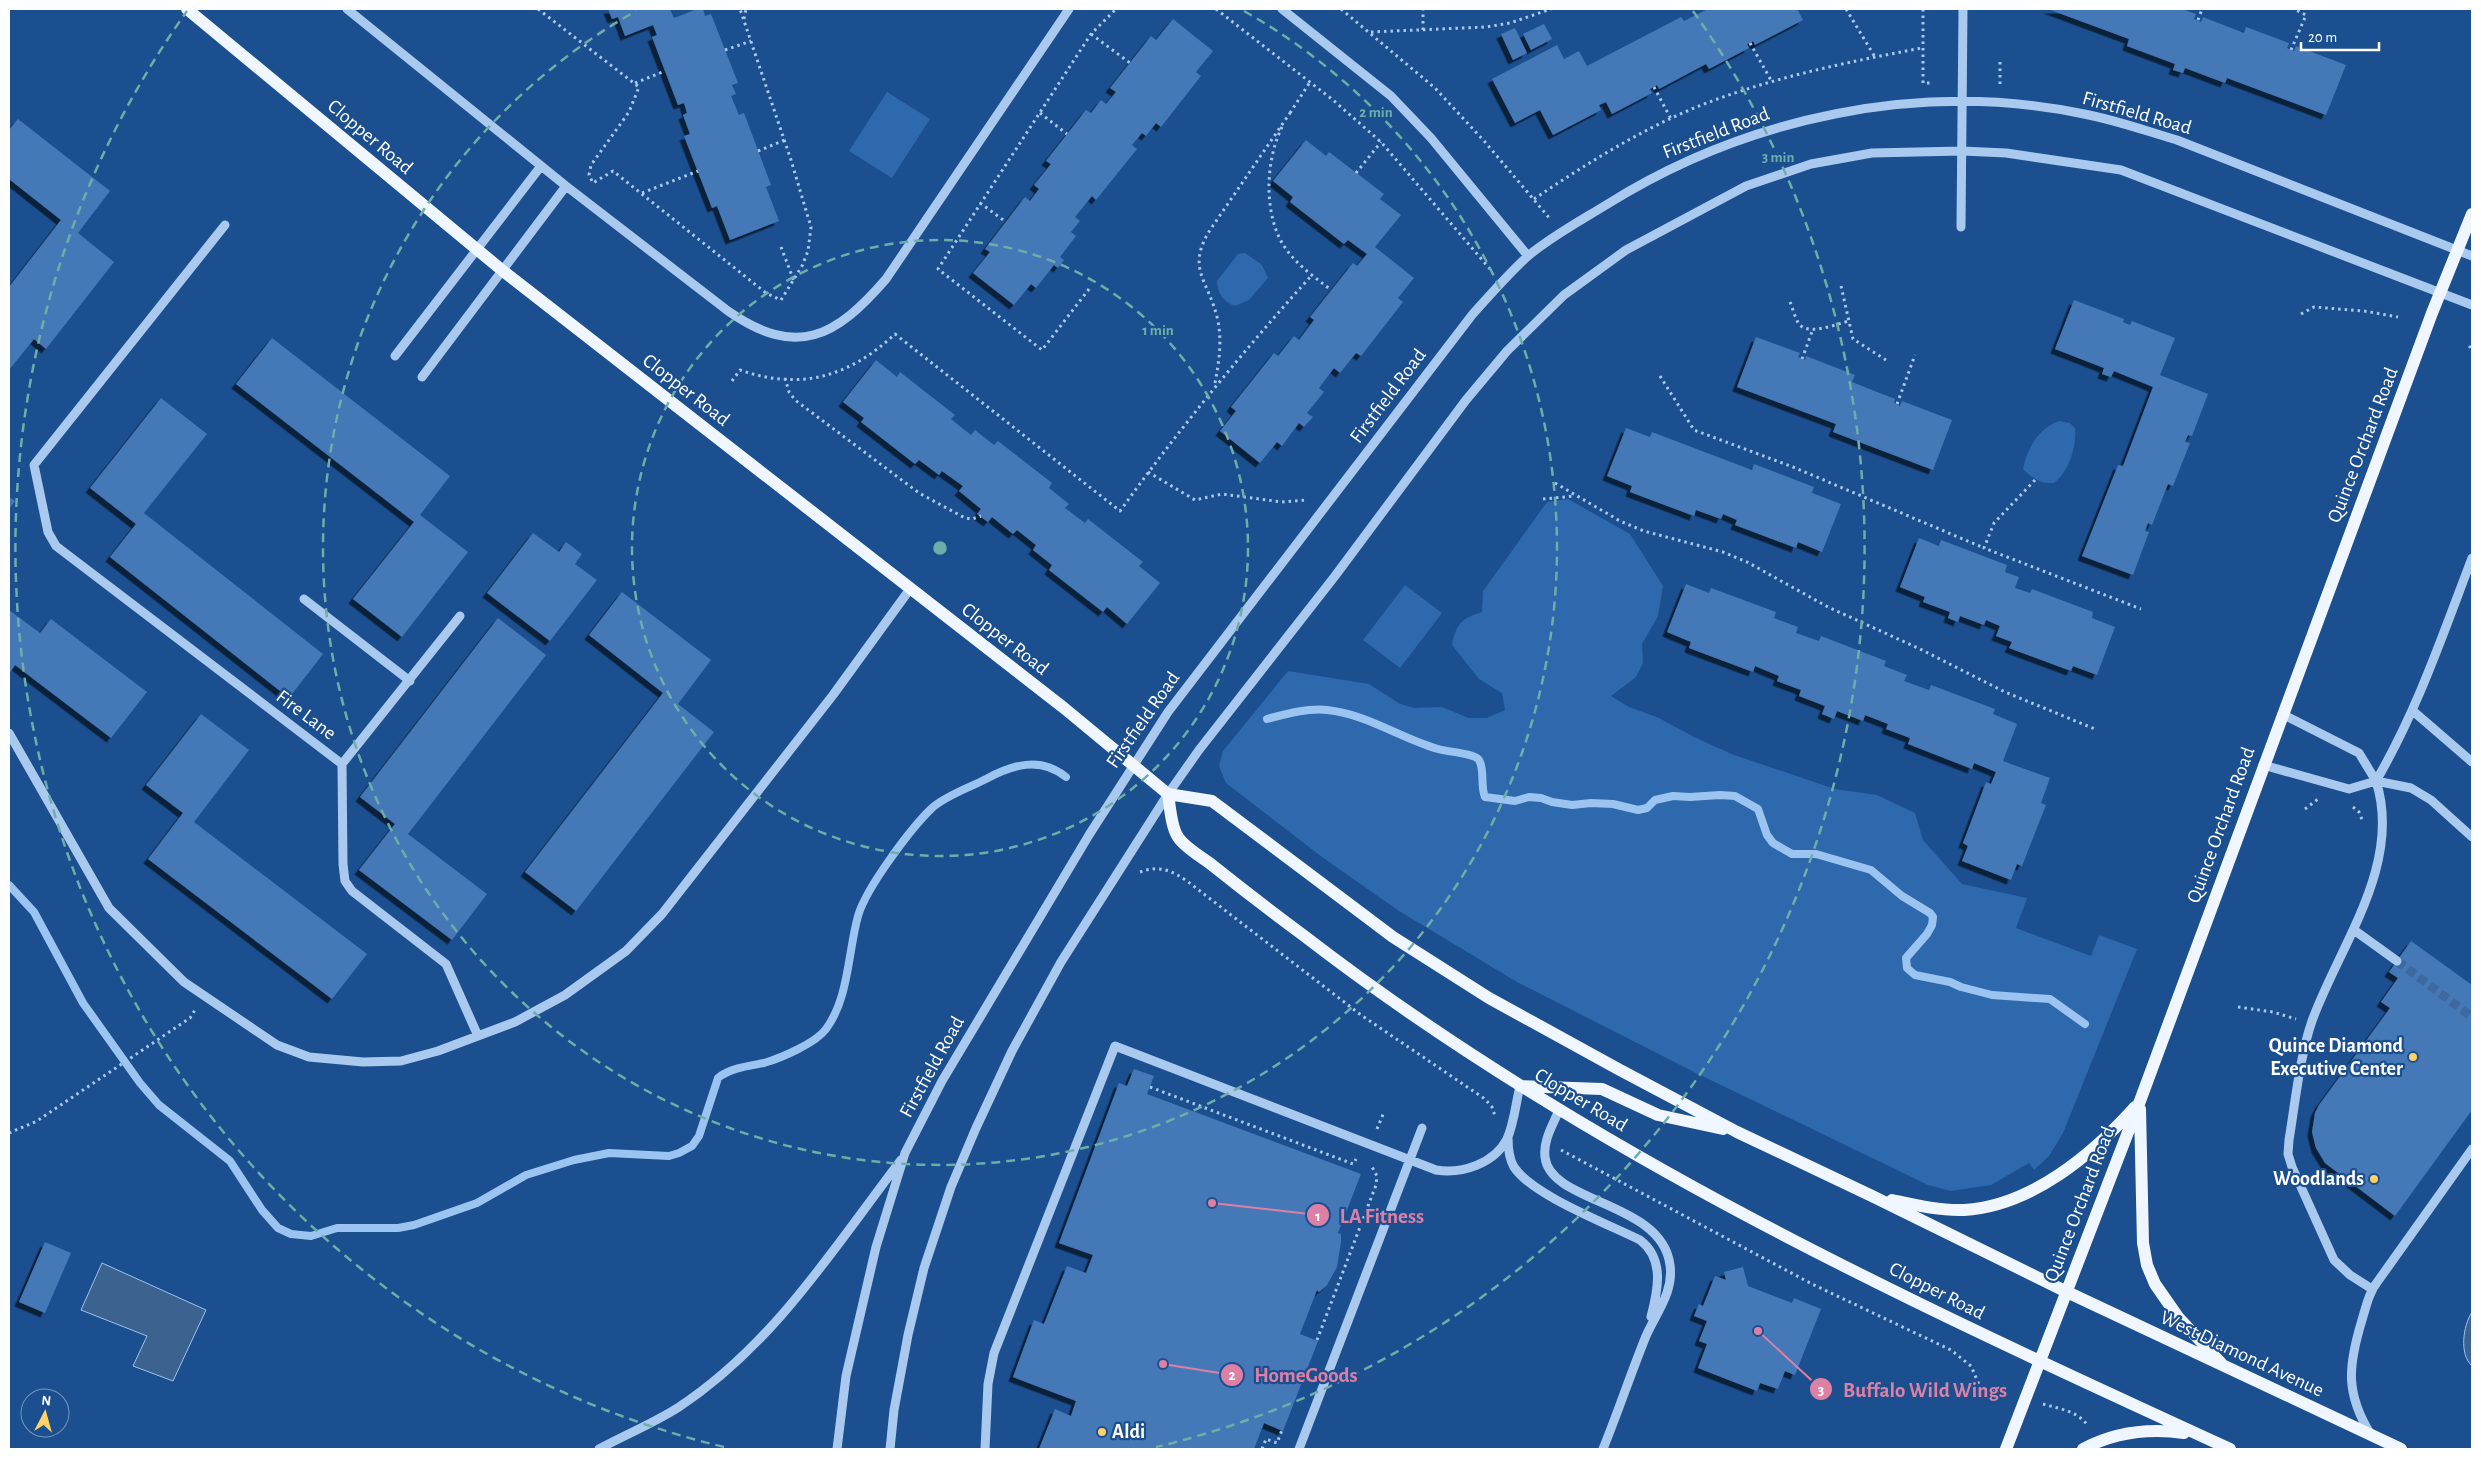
<svg xmlns="http://www.w3.org/2000/svg" width="2481" height="1458" viewBox="0 0 2481 1458" font-family="'Alegreya Sans',sans-serif">
	<style>
		.green { fill: #2e69ad }
		.water { fill: #3c6290; stroke: #9cc4f0 }
		.lines { fill: none; stroke-linecap: round; stroke-linejoin: round }
		.stream { stroke: #9cc4f0; stroke-width: 8 }
		.building { fill: #4478b7; filter: url(#shadow) }
		.minor-tunnel { stroke: #3d69a0; stroke-width: 9; stroke-dasharray: 9 4.5; stroke-linecap: butt }
		.path { stroke: #a9c9ee; stroke-width: 3; stroke-dasharray: 2.5 4; stroke-linecap: butt }
		.minor { stroke: #a9c9ee; stroke-width: 9 }
		.major { stroke: #f0f6ff; stroke-width: 12 }
		.ring { fill: none; stroke: #6fada8; stroke-width: 2.5; stroke-dasharray: 9 6 }
		.poi-dot { fill: #ffd166; stroke: #1b4f8f; stroke-width: 2 }
		.labels { text-anchor: middle; dominant-baseline: central; stroke-width: 4.5; stroke-linejoin: round; paint-order: stroke }
		.street-label { font-size: 20px; fill: #fff; stroke: #1b4f8f }
		.poi-label { font-size: 20px; font-weight: bold; fill: #fff; stroke: #1b4f8f; text-anchor: end }
		.centre { fill: #6fada8; stroke: #1b4f8f; stroke-width: 2.5 }
		.ring-label { font-size: 15px; text-anchor: middle; font-weight: bold; fill: #6fada8; stroke: #1b4f8f; stroke-width: 4.5; stroke-linejoin: round; paint-order: stroke }
		.leader { fill: none; stroke: #dd80a5; stroke-width: 2 }
		.callout-dot { fill: #dd80a5; stroke: #1b4f8f; stroke-width: 2 }
		.mark-label { font-size: 15px; text-anchor: middle; font-weight: bold; fill: #fff }
		.callout-label { font-size: 21px; text-anchor: middle; font-weight: bold; fill: #dd80a5; stroke: #1b4f8f; stroke-width: 4.5; stroke-linejoin: round; paint-order: stroke }
	</style>
	<defs>
		<filter id="shadow"><feDropShadow dx="-4.5" dy="4.5" stdDeviation="0" flood-color="#0009"/></filter>
	</defs>
	<rect width="100%" height="100%" fill="#1b4f8f"/>
	<path class="green" d="M 887,92 L 930,119 L 892,178 L 849,151 Z
		M 1245,253 L 1262,265 L 1268,278 L 1249,300 L 1235,306 C 1223,302 1217,292 1217,281 L 1238,254 Z
		M 2059,421 L 2070,423 L 2075,428 C 2077,445 2069,472 2054,483 C 2041,484 2032,478 2023,469 C 2027,448 2039,428 2059,421 Z
		M 1568,499 L 1630,534 L 1663,586 L 1658,616 L 1642,644 L 1643,663 L 1636,677 L 1611,696 L 1629,707 L 1659,718 L 1696,738 L 1734,755 L 1835,789 L 1877,795 L 1915,813 L 1923,840 L 1962,884 L 2027,898 L 2016,928 L 2091,956 L 2099,935 L 2137,949 L 2063,1133 L 2049,1156 L 2034,1170 L 2029,1163 L 1991,1185 L 1951,1191 L 1928,1185 L 1696,1073 L 1517,982 L 1399,911 L 1322,857 L 1226,783 L 1219,766 L 1223,751 L 1288,671 L 1369,684 L 1400,704 L 1415,708 L 1442,707 L 1469,718 L 1487,718 L 1505,710 L 1502,693 L 1479,679 L 1452,645 C 1456,624 1462,618 1482,612 L 1483,591 L 1547,502 Z
		M 1405,585 L 1442,613 L 1400,668 L 1363,640 Z"/>
	<path class="water" d="M 102,1263 L 206,1310 L 173,1381 L 133,1366 L 147,1336 L 81,1310 Z
		M 2472,1312 L 2472,1366 C 2459,1354 2463,1326 2472,1312 Z"/>
	<g class="lines">
		<path class="stream" d="M 1267,719 C 1286,714 1307,708 1327,710 C 1367,714 1400,738 1438,749 C 1447,752 1474,753 1479,760 C 1485,769 1480,786 1485,797 L 1515,801 L 1529,797 L 1541,798 L 1552,802 L 1572,805 L 1591,803 L 1613,804 L 1638,810 L 1647,808 L 1655,800 L 1673,796 L 1690,797 L 1720,795 L 1735,796 L 1758,809 L 1767,835 L 1773,843 L 1792,854 L 1816,854 L 1871,870 L 1902,896 L 1930,913 L 1933,917 L 1932,925 L 1927,934 L 1906,958 L 1907,968 L 1915,975 L 1950,982 L 1961,987 L 1992,995 L 2050,999 L 2085,1024
			M 9,885 L 34,912 L 83,1003 L 140,1083 L 159,1105 L 230,1161 L 262,1210 L 278,1228 L 291,1234 L 311,1236 L 337,1228 L 398,1228 L 414,1225 L 477,1203 L 526,1175 L 574,1160 L 609,1153 L 669,1156 L 679,1153 L 692,1146 L 699,1136 L 718,1078 C 730,1068 749,1066 764,1063 C 781,1058 816,1043 826,1029 C 849,998 848,952 858,916 C 866,888 911,828 932,808 C 947,795 969,788 986,779 C 1012,765 1040,756 1066,777"/>
	</g>
	<path class="building" d="M 608,9 L 670,9 L 674,18 L 697,9 L 703,9 L 705,16 L 711,14 L 738,83 L 732,85 L 736,94 L 731,96 L 739,115 L 744,113 L 771,185 L 766,187 L 779,221 L 730,240 L 717,206 L 712,208 L 684,136 L 690,134 L 683,115 L 687,113 L 684,103 L 678,105 L 652,37 L 657,35 L 653,25 L 625,36 L 618,17 L 612,19 Z
		M 1708,9 L 1797,9 L 1803,20 L 1755,45 L 1753,41 L 1750,43 L 1747,44 L 1749,48 L 1709,69 L 1706,64 L 1659,89 L 1657,85 L 1650,89 L 1652,93 L 1612,114 L 1606,102 L 1599,105 L 1601,110 L 1553,135 L 1540,110 L 1515,123 L 1492,79 L 1557,45 L 1564,59 L 1579,51 L 1587,66 L 1681,17 L 1684,21 Z
		M 2048,9 L 2182,9 L 2196,14 L 2194,19 L 2201,22 L 2203,17 L 2244,33 L 2246,27 L 2289,43 L 2287,48 L 2291,50 L 2294,51 L 2296,46 L 2346,65 L 2326,115 L 2227,78 L 2225,83 L 2185,68 L 2183,73 L 2173,70 L 2175,64 L 2127,46 L 2129,39 Z
		M 1173,19 L 1213,51 L 1196,72 L 1201,76 L 1161,127 L 1156,123 L 1146,136 L 1142,133 L 1132,145 L 1137,149 L 1096,200 L 1092,196 L 1075,217 L 1080,221 L 1071,232 L 1076,236 L 1060,257 L 1064,260 L 1058,268 L 1054,265 L 1036,288 L 1031,284 L 1014,305 L 973,273 L 990,252 L 985,249 L 1025,197 L 1030,201 L 1039,189 L 1034,185 L 1051,164 L 1046,161 L 1086,110 L 1091,113 L 1101,100 L 1106,104 L 1116,92 L 1110,88 L 1151,36 L 1156,40 Z
		M 1544,24 L 1552,39 L 1531,50 L 1523,34 Z
		M 1515,28 L 1527,53 L 1513,60 L 1501,34 Z
		M 18,119 L 110,191 L 78,233 L 114,262 L 46,349 L 34,339 L 9,370 L 9,287 L 61,220 L 9,179 L 9,130 Z
		M 1306,140 L 1326,156 L 1329,152 L 1384,194 L 1380,199 L 1401,215 L 1375,247 L 1414,278 L 1398,298 L 1403,302 L 1361,356 L 1356,353 L 1340,373 L 1334,368 L 1319,388 L 1324,392 L 1307,413 L 1313,417 L 1304,427 L 1299,423 L 1282,446 L 1277,442 L 1260,463 L 1220,431 L 1236,411 L 1231,407 L 1274,353 L 1278,356 L 1294,336 L 1299,340 L 1314,320 L 1310,317 L 1353,263 L 1357,266 L 1367,254 L 1348,240 L 1344,244 L 1290,202 L 1293,197 L 1273,181 Z
		M 2074,300 L 2124,319 L 2123,322 L 2130,325 L 2132,321 L 2175,338 L 2160,375 L 2208,394 L 2192,436 L 2188,435 L 2185,442 L 2190,443 L 2173,486 L 2168,484 L 2152,525 L 2148,523 L 2145,531 L 2149,532 L 2133,575 L 2082,556 L 2118,465 L 2123,466 L 2153,387 L 2114,371 L 2111,377 L 2102,374 L 2104,368 L 2055,349 Z
		M 1756,337 L 1800,353 L 1798,357 L 1802,359 L 1805,360 L 1806,356 L 1855,375 L 1852,382 L 1895,399 L 1894,403 L 1900,406 L 1902,401 L 1952,420 L 1933,470 L 1833,432 L 1836,424 L 1737,387 Z
		M 272,338 L 450,476 L 420,515 L 468,552 L 402,637 L 353,599 L 414,522 L 236,384 Z
		M 876,360 L 897,377 L 900,372 L 955,415 L 951,419 L 971,435 L 975,430 L 994,445 L 998,441 L 1052,483 L 1049,488 L 1069,504 L 1065,508 L 1085,523 L 1088,519 L 1143,562 L 1139,566 L 1160,583 L 1127,624 L 1107,607 L 1103,612 L 1049,570 L 1052,565 L 1033,550 L 1036,545 L 1017,530 L 1013,534 L 992,517 L 988,522 L 977,514 L 981,509 L 959,491 L 963,486 L 942,471 L 939,475 L 919,460 L 915,464 L 861,422 L 864,418 L 843,402 Z
		M 161,398 L 207,434 L 144,513 L 323,654 L 289,698 L 110,557 L 136,524 L 90,488 Z
		M 1626,428 L 1650,437 L 1652,432 L 1752,470 L 1754,464 L 1814,487 L 1812,493 L 1841,504 L 1822,552 L 1798,542 L 1796,548 L 1735,525 L 1737,520 L 1723,514 L 1721,519 L 1696,510 L 1694,516 L 1630,492 L 1632,486 L 1607,476 Z
		M 9,497 L 15,501 L 9,509 Z
		M 533,533 L 559,552 L 566,542 L 582,554 L 575,564 L 597,580 L 550,641 L 487,593 Z
		M 1919,538 L 1939,546 L 1941,540 L 2007,565 L 2005,572 L 2019,577 L 2015,588 L 2030,593 L 2032,589 L 2093,612 L 2092,618 L 2115,627 L 2097,675 L 2073,666 L 2071,671 L 2009,648 L 2012,642 L 1996,636 L 2000,626 L 1986,620 L 1984,625 L 1960,616 L 1958,622 L 1948,618 L 1950,612 L 1923,602 L 1925,597 L 1900,587 Z
		M 1686,584 L 1709,593 L 1711,588 L 1776,612 L 1774,618 L 1798,627 L 1796,633 L 1819,641 L 1821,636 L 1886,661 L 1884,666 L 1907,675 L 1904,681 L 1929,690 L 1931,685 L 1995,709 L 1993,714 L 2017,724 L 2003,761 L 2050,778 L 2041,803 L 2046,805 L 2022,866 L 2017,864 L 2011,880 L 1962,861 L 1968,846 L 1963,843 L 1986,782 L 1991,784 L 1996,772 L 1974,763 L 1972,769 L 1908,744 L 1910,738 L 1886,729 L 1888,724 L 1865,715 L 1863,721 L 1837,711 L 1834,719 L 1822,714 L 1825,706 L 1799,696 L 1801,690 L 1777,681 L 1779,676 L 1755,666 L 1753,672 L 1689,648 L 1691,642 L 1667,632 Z
		M 622,592 L 711,660 L 678,704 L 714,732 L 576,911 L 525,872 L 663,693 L 589,635 Z
		M 9,610 L 40,633 L 51,619 L 147,692 L 111,738 L 15,665 L 9,674 Z
		M 498,618 L 546,655 L 408,834 L 487,894 L 452,940 L 359,870 L 395,824 L 360,797 Z
		M 201,714 L 249,750 L 194,822 L 367,954 L 332,999 L 148,859 L 183,813 L 146,785 Z
		M 2411,941 L 2472,985 L 2472,1110 L 2395,1216 L 2325,1163 L 2316,1148 L 2312,1132 L 2315,1113 L 2319,1105 L 2390,1008 L 2381,1002 L 2398,978 L 2389,972 Z
		M 1134,1069 L 1154,1076 L 1147,1094 L 1361,1174 L 1338,1233 L 1341,1234 L 1341,1242 L 1337,1267 L 1327,1285 L 1319,1292 L 1317,1290 L 1300,1334 L 1318,1341 L 1283,1431 L 1264,1423 L 1254,1449 L 1039,1449 L 1055,1409 L 1071,1416 L 1076,1401 L 1013,1377 L 1034,1320 L 1044,1324 L 1067,1266 L 1086,1273 L 1093,1255 L 1059,1243 L 1119,1083 L 1127,1086 Z
		M 45,1242 L 71,1253 L 45,1313 L 19,1302 Z
		M 1743,1267 L 1748,1286 L 1792,1303 L 1794,1298 L 1821,1309 L 1795,1375 L 1785,1371 L 1778,1389 L 1760,1383 L 1757,1391 L 1698,1368 L 1707,1344 L 1699,1341 L 1707,1321 L 1694,1316 L 1699,1304 L 1703,1306 L 1715,1276 L 1726,1280 L 1724,1272 Z"/>
	<g class="lines">
		<path class="minor-tunnel" d="M 2397,961 L 2472,1017"/>
		<path class="path" d="M 538,9 L 639,87 L 629,112 L 591,165 L 589,175 L 593,183 L 613,171 L 766,293 L 781,300 L 802,266 L 808,251 L 811,227 L 791,160 L 740,9
			M 1216,9 L 1333,100 L 1381,142 L 1490,269
			M 1341,9 L 1435,88 L 1485,142 L 1551,220
			M 1846,9 L 1875,57
			M 1923,9 L 1923,83 L 1931,83
			M 744,19 L 746,9
			M 2198,20 L 2202,9
			M 1423,30 L 1423,9
			M 1371,32 L 1486,27 L 1510,23 L 1551,9
			M 1091,34 L 1130,63
			M 1750,43 L 1772,82
			M 725,50 L 751,41
			M 2291,50 L 2306,15 L 2294,9
			M 2000,62 L 2000,85
			M 635,83 L 665,71
			M 1654,87 L 1671,119
			M 1040,113 L 1067,134
			M 1290,113 L 1310,82
			M 1282,127 C 1265,161 1263,217 1286,249 C 1298,266 1316,278 1331,290
			M 758,151 L 785,140
			M 1356,173 L 1381,142
			M 642,193 L 698,171
			M 1534,199 C 1586,164 1640,130 1699,106 C 1770,78 1847,62 1922,48
			M 980,203 L 1006,222
			M 781,247 L 794,281
			M 1841,286 L 1853,339 L 1886,360
			M 1089,289 L 1042,350 L 938,269 L 1091,34 L 1116,9
			M 1790,302 C 1793,309 1795,318 1799,324 C 1808,336 1837,324 1849,321
			M 2301,314 L 2314,307 L 2364,311 L 2398,317
			M 2469,346 L 2472,349
			M 1802,359 L 1813,329
			M 1660,376 L 1694,430 L 1793,467 L 1984,548
			M 785,378 L 789,392 L 795,400 L 919,493 L 965,518 L 972,519 L 981,516
			M 732,381 L 740,370 C 800,391 849,377 895,334 L 1120,511 C 1180,428 1244,350 1312,275
			M 1215,383 C 1219,362 1222,342 1218,321 C 1209,279 1184,269 1212,227 L 1290,113
			M 1897,404 L 1915,355
			M 1148,472 L 1195,500 L 1222,494 L 1282,502 L 1306,500
			M 2035,480 L 1994,523 L 1984,548 L 2141,609
			M 1555,483 L 1620,521 L 1644,531 L 1723,552 L 1747,562 L 1828,607 L 1920,649 L 2005,692 L 2095,729
			M 1543,499 L 1575,496
			M 2353,807 L 2359,812 L 2363,822
			M 2305,809 L 2318,799
			M 1140,872 C 1158,865 1171,870 1187,881 L 1361,1015 L 1485,1099 L 1492,1107 L 1495,1116
			M 2238,1007 L 2273,1012 L 2296,1019
			M 1150,1087 L 1353,1164 L 1356,1159
			M 1377,1129 L 1384,1112
			M 9,1133 L 37,1121 L 190,1018 L 195,1010
			M 1561,1150 L 1812,1284 L 1951,1350 L 1971,1366 L 1980,1387 L 2008,1395
			M 1317,1340 L 1376,1185 L 1377,1176 L 1371,1165
			M 2043,1404 C 2060,1409 2078,1411 2088,1426
			M 1262,1449 L 1266,1439 L 1277,1443 L 1282,1430"/>
		<path class="minor" d="M 347,9 L 566,186 L 728,311 C 797,359 836,337 886,279 L 1069,9
			M 1282,9 L 1391,96 L 1431,138 L 1528,256
			M 225,225 L 34,465 L 48,532 L 56,546 L 342,764 L 343,864 L 345,881 L 352,891 L 446,964 L 478,1036
			M 1961,227 L 1963,9
			M 395,356 L 541,166
			M 422,377 L 566,186
			M 304,599 L 410,681
			M 2413,711 L 2472,762
			M 2282,714 L 2359,753 L 2376,781
			M 9,733 L 109,908 L 184,982 L 277,1045 L 309,1057 L 363,1062 L 401,1061 L 438,1051 L 515,1022 L 565,995 L 626,951 L 662,914 L 833,695 L 910,589
			M 342,764 L 460,616
			M 2263,765 L 2349,789 L 2376,781 L 2411,788 L 2431,800 L 2472,837
			M 2354,930 L 2397,961
			M 1559,1110 C 1553,1125 1543,1140 1545,1157 C 1550,1204 1662,1201 1670,1265 C 1674,1292 1656,1313 1646,1336 C 1631,1373 1618,1412 1603,1449
			M 1508,1137 C 1508,1147 1509,1159 1514,1167 C 1532,1195 1608,1224 1640,1240 C 1665,1259 1658,1290 1651,1317
			M 2372,1289 L 2350,1275 L 2334,1260 L 2292,1167 L 2288,1154 L 2289,1140 C 2295,1104 2300,1055 2312,1021 C 2339,946 2403,865 2376,781 C 2417,711 2443,634 2472,558
			M 2371,1435 C 2345,1393 2348,1366 2362,1320 C 2366,1307 2369,1292 2378,1281 L 2472,1149
			M 599,1449 C 625,1435 654,1423 679,1407 C 773,1345 834,1248 901,1160
			M 837,1449 L 846,1376 L 876,1247 L 905,1153 L 942,1081 L 1089,835 L 1168,712 L 1472,315 C 1490,295 1508,274 1528,256 C 1552,236 1580,221 1606,205 C 1746,117 1920,80 2084,114 C 2116,120 2146,131 2177,140 L 2472,256
			M 890,1449 L 894,1410 L 908,1335 L 924,1268 L 951,1187 L 976,1128 L 1012,1051 L 1061,962 L 1168,794 L 1199,750 L 1335,576 L 1466,400 L 1507,351 L 1564,295 L 1626,250 L 1746,186 L 1811,164 L 1872,153 L 1962,151 L 2006,153 L 2121,170 L 2472,305
			M 985,1449 L 988,1384 L 994,1353 L 1115,1046 L 1436,1170 C 1462,1174 1494,1164 1507,1139 C 1514,1124 1516,1102 1520,1086
			M 1299,1449 L 1422,1128"/>
		<path class="major" d="M 187,9 L 503,271 L 1064,708 L 1168,794 L 1212,801 L 1393,937 L 1489,998 L 1620,1070 L 1737,1132 L 1872,1196 L 2067,1292 L 2401,1449
			M 1168,794 C 1170,806 1171,827 1178,837 C 1185,848 1202,857 1212,865 C 1242,889 1272,912 1303,935 C 1584,1152 1909,1302 2230,1449
			M 1520,1086 L 1602,1089 L 1658,1115 L 1723,1129
			M 2140,1109 L 2143,1243 L 2147,1265 L 2155,1284 L 2178,1317 L 2221,1363
			M 1892,1200 C 1915,1205 1940,1211 1964,1210 C 2031,1206 2092,1155 2135,1107
			M 2006,1449 L 2140,1101 L 2432,313 L 2472,214
			M 2083,1449 C 2115,1432 2148,1428 2184,1433"/>
	</g>
	<g class="ring">
		<circle cx="940" cy="548" r="308"/>
		<path d="M1244 11A617 617 0 1 1 636 11"/>
		<path d="M724 1447A925 925 0 0 1 187 11M1693 11A925 925 0 0 1 1156 1447"/>
	</g>
	<g class="poi-dot">
		<circle cx="2413" cy="1057" r="5"/>
		<circle cx="2374" cy="1179" r="5"/>
		<circle cx="1102" cy="1432" r="5"/>
	</g>
	<g class="labels">
		<g class="street-label">
			<text transform="translate(2137 113) rotate(16)">Firstfield Road</text>
			<text transform="translate(1716 133) rotate(-21)">Firstfield Road</text>
			<text transform="translate(370 137) rotate(40)">Clopper Road</text>
			<text transform="translate(686 390) rotate(38)">Clopper Road</text>
			<text transform="translate(1388 396) rotate(-53)">Firstfield Road</text>
			<text transform="translate(2363 445) rotate(-69)">Quince Orchard Road</text>
			<text transform="translate(1005 639) rotate(38)">Clopper Road</text>
			<text transform="translate(306 715) rotate(37)">Fire Lane</text>
			<text transform="translate(1143 720) rotate(-55)">Firstfield Road</text>
			<text transform="translate(2221 825) rotate(-70)">Quince Orchard Road</text>
			<text transform="translate(932 1067) rotate(-61)">Firstfield Road</text>
			<text transform="translate(1581 1100) rotate(31)">Clopper Road</text>
			<text transform="translate(2080 1204) rotate(-69)">Quince Orchard Road</text>
			<text transform="translate(1937 1291) rotate(27)">Clopper Road</text>
			<text transform="translate(2242 1354) rotate(25)">West Diamond Avenue</text>
		</g>
		<g class="poi-label">
			<text x="2403" y="1046">Quince Diamond<tspan x="2403" dy="23">Executive Center</tspan></text>
			<text x="2364" y="1179">Woodlands</text>
			<text x="1112" y="1432" text-anchor="start">Aldi</text>
		</g>
	</g>
	<circle cx="940" cy="548" r="8" class="centre"/>
	<g class="ring-label">
		<text x="1376" y="117">2 min</text>
		<text x="1778" y="162">3 min</text>
		<text x="1158" y="335">1 min</text>
	</g>
	<path class="leader" d="M1212 1203L1318 1215M1163 1364L1232 1375M1758 1331L1821 1389"/>
	<g class="callout-dot">
		<circle cx="1212" cy="1203" r="5"/>
		<circle cx="1163" cy="1364" r="5"/>
		<circle cx="1758" cy="1331" r="5"/>
		<circle cx="1318" cy="1215" r="12"/>
		<circle cx="1232" cy="1375" r="12"/>
		<circle cx="1821" cy="1389" r="12"/>
	</g>
	<g class="mark-label">
		<text x="1318" y="1221">1</text>
		<text x="1232" y="1380">2</text>
		<text x="1821" y="1395">3</text>
	</g>
	<g class="callout-label">
		<text x="1382" y="1223">LA Fitness</text>
		<text x="1306" y="1382">HomeGoods</text>
		<text x="1925" y="1397">Buffalo Wild Wings</text>
	</g>
	<rect width="2481" height="1458" fill="none" stroke="#ffffff" stroke-width="20"/>
	<g transform="translate(45 1413) rotate(6)"><circle r="24" fill="#1b4f8f" stroke="#7695bc"/>
	<path d="M0-4L9 19L0 12L-9 19Z" fill="#ffd166"/>
	<text y="-8" font-size="14" font-weight="bold" text-anchor="middle" fill="#ffffff">N</text>
	</g>
	<path d="M2301 42v8h78v-8" fill="none" stroke="#ffffff" stroke-width="2.5"/>
	<text x="2308" y="42" font-size="15" fill="#ffffff" stroke="#1b4f8f" stroke-width="4" paint-order="stroke">20 m</text>
</svg>
